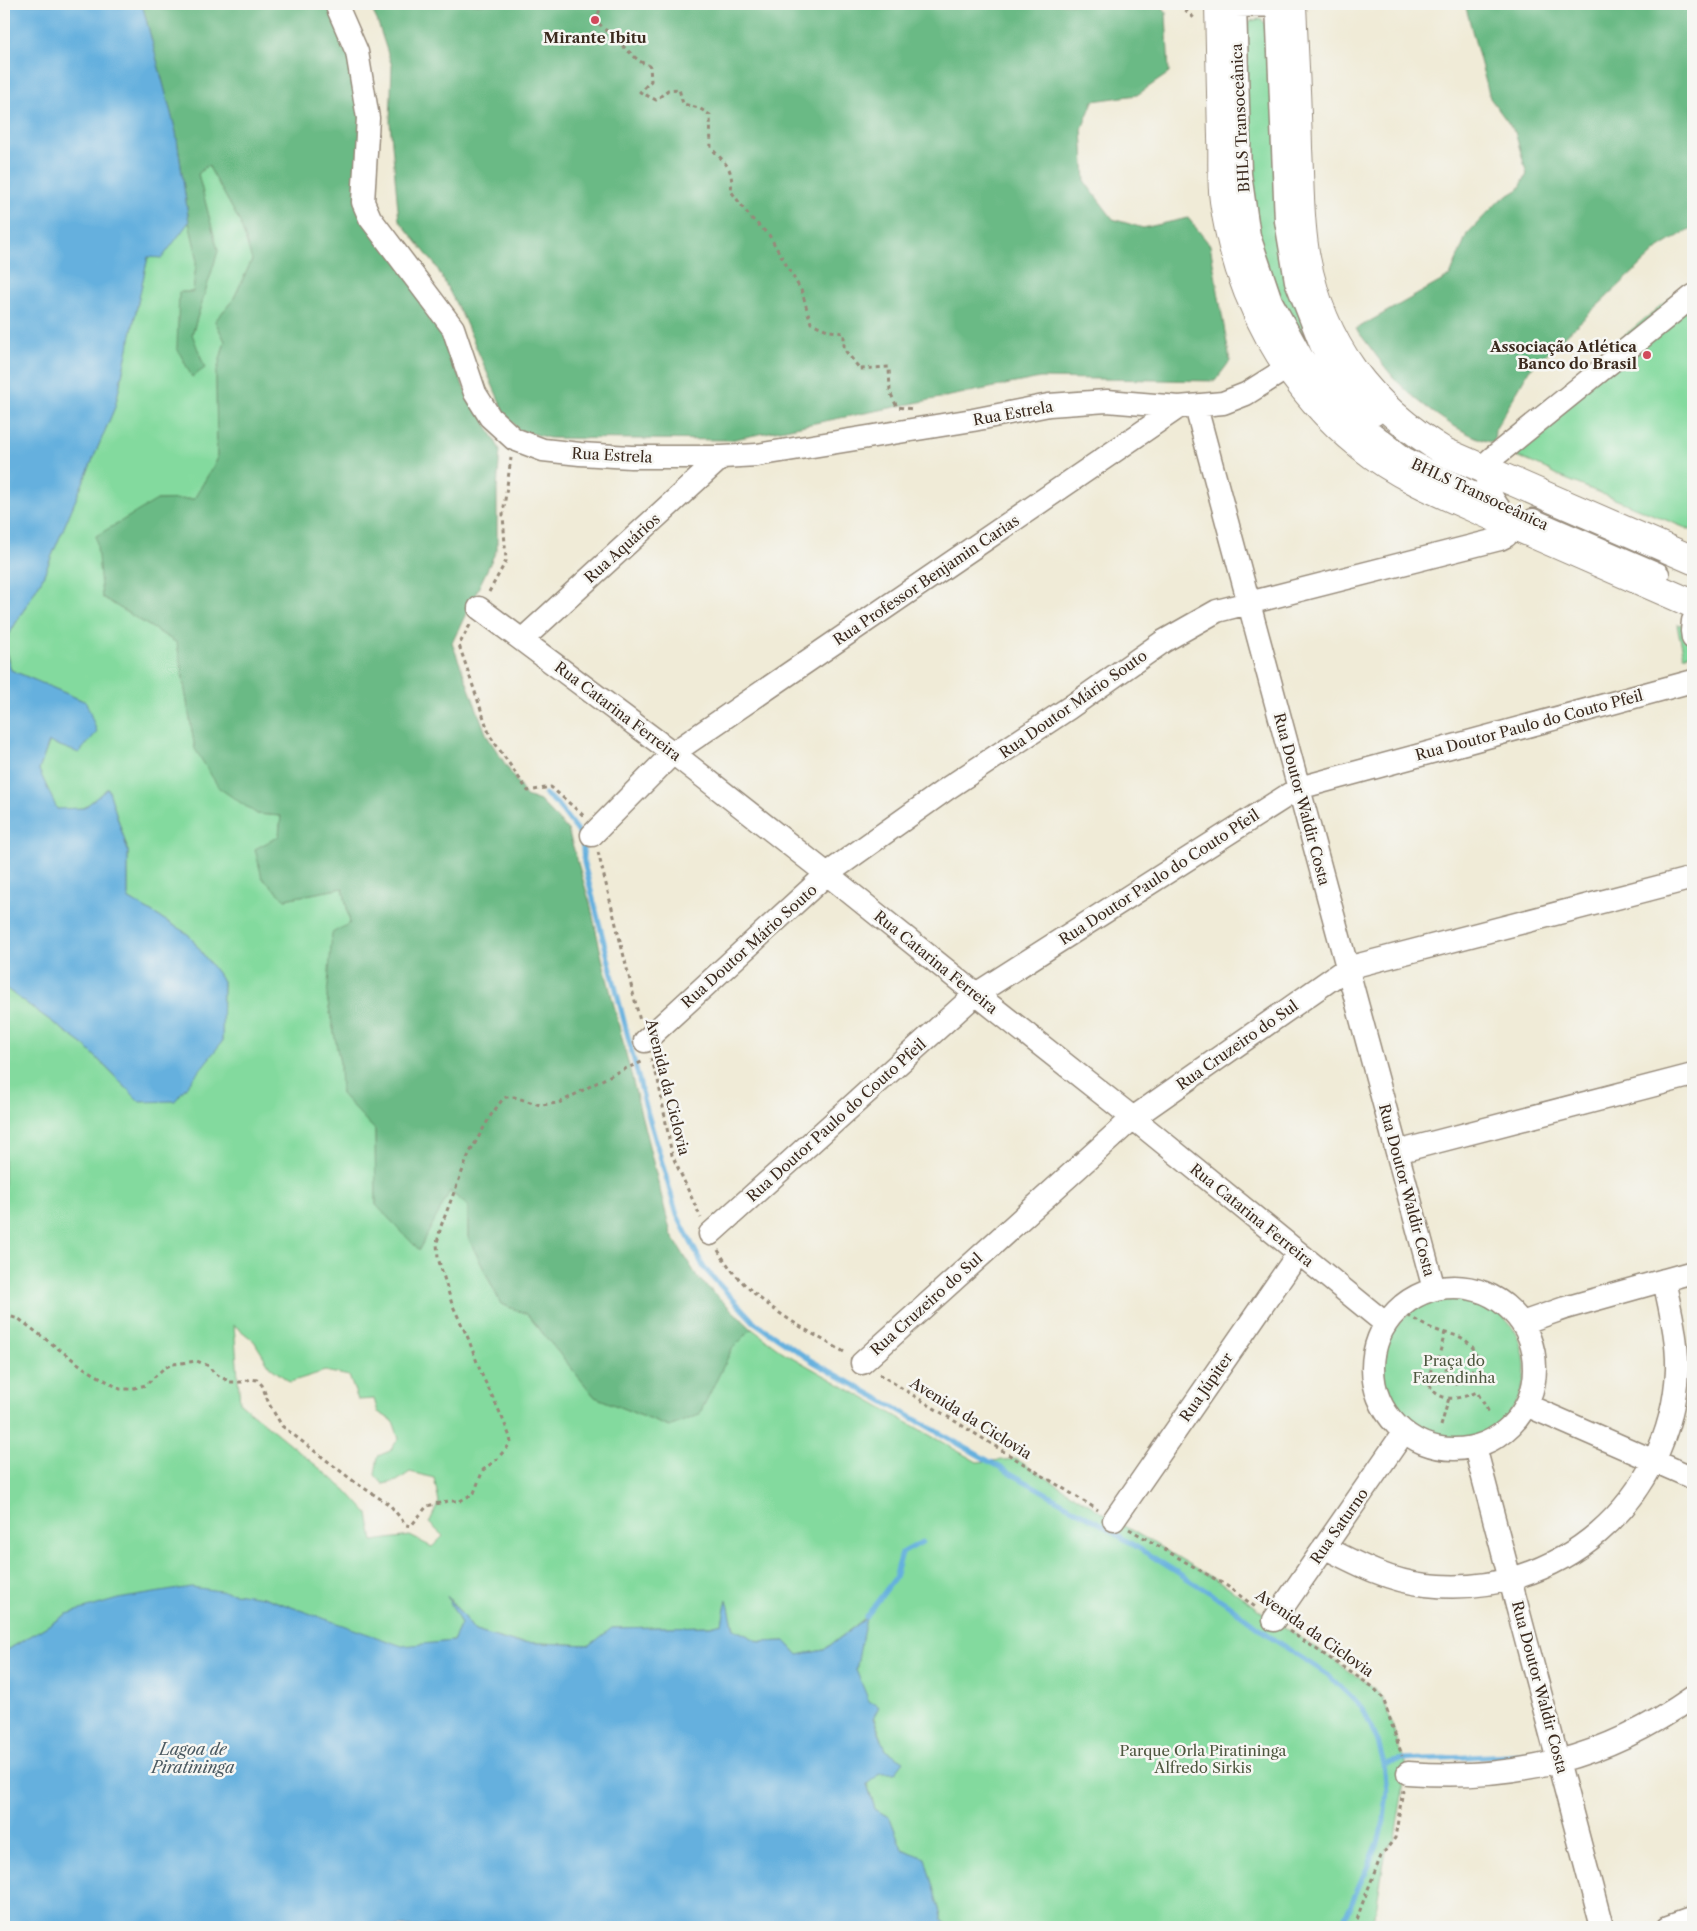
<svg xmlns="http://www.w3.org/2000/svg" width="1697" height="1931" viewBox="0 0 1697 1931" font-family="'Libre Caslon Text',serif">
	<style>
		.green { fill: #83da9e; stroke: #5f825e; fill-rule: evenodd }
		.forest { fill: #6aba85; stroke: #527252 }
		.water { fill: #65b0de; stroke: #506d7e }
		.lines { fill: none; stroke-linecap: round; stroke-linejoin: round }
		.stream { stroke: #65b0de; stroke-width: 5 }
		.minor-casing { stroke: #968a7a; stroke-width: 25 }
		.major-casing { stroke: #968a7a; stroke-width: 30 }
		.path { stroke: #968a7a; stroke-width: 3; stroke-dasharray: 4 4; stroke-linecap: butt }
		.minor { stroke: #fff; stroke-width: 22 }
		.major { stroke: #fff; stroke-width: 28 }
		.poi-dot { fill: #d1495b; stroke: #f6f6f2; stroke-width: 2 }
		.labels { text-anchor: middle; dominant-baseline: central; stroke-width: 5; stroke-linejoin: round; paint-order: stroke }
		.poi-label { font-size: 15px; font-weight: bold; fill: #3b2a1e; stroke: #f6f6f2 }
		.street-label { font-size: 15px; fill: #3b2a1e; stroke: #f6f6f2 }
		.park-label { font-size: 15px; fill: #4d563e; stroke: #f6f6f2 }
		.water-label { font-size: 16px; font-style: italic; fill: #4a5961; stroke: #f6f6f2 }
	</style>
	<rect width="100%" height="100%" fill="#f6f6f2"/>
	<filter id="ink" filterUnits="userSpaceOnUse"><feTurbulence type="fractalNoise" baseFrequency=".02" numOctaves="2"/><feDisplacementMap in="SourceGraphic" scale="10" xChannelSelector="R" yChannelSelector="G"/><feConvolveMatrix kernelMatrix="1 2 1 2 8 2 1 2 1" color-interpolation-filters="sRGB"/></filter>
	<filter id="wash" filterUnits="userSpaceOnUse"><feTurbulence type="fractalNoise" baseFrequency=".0096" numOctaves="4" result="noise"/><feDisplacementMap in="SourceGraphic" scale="20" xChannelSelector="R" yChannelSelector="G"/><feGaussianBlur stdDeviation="1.12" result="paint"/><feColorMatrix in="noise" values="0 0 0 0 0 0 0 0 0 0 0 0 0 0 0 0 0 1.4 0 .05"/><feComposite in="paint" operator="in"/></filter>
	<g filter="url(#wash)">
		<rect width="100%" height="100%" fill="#f0ebd7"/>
		<path class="green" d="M 1260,19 L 1269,26 L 1344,399 L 1291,322 L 1258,242 L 1248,177 L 1244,29 L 1250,21 Z
			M 208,165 L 240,222 L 252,260 L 233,300 L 215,321 L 225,341 L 216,375 L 217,460 L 194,499 L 157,500 L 102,597 L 177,643 L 195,749 L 257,814 L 281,816 L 279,836 L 285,899 L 343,888 L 350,923 L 327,997 L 340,1063 L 341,1094 L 375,1129 L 376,1205 L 449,1191 L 468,1206 L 468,1237 L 501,1304 L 527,1314 L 595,1397 L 669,1427 L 698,1415 L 732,1349 L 752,1329 L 783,1352 L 977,1462 L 1016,1459 L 1114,1520 L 1227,1586 L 1274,1620 L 1373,1687 L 1383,1698 L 1408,1773 L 1404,1783 L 1395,1838 L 1386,1850 L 1373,1927 L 950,1927 L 942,1920 L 925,1859 L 902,1849 L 890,1818 L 875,1809 L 867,1783 L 881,1773 L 886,1750 L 856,1670 L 865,1618 L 824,1650 L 798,1655 L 785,1641 L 760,1642 L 734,1629 L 727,1601 L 722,1623 L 711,1626 L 612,1628 L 591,1645 L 513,1642 L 475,1631 L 449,1598 L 461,1624 L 453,1641 L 402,1647 L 263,1597 L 67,1614 L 4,1652 L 4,987 L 84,1045 L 140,1102 L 222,1042 L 223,981 L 188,934 L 128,898 L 128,851 L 108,788 L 84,808 L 57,810 L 39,770 L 49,742 L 86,702 L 11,670 L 4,643 L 42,579 L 115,407 L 148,257 L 162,257 L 189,222 L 197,256 L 193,292 L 180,292 L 192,334 L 218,251 L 198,174 ZM 234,1325 L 254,1341 L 270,1367 L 290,1382 L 325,1371 L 349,1376 L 358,1400 L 374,1399 L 378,1412 L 393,1421 L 399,1438 L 390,1451 L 378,1456 L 375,1475 L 383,1484 L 397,1481 L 410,1472 L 434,1478 L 439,1502 L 429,1523 L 443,1536 L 432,1547 L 410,1536 L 373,1541 L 368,1514 L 346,1490 L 240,1403 Z
			M 1693,279 L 1693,531 L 1551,473 L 1551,471 L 1514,455 L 1519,443 L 1508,432 Z
			M 1690,623 L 1693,653 L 1684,656 L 1677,625 Z
			M1383 1368a71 71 0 1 1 142 0a71 71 0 1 1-142 0Z"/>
		<path class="forest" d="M 142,4 L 342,4 L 375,167 L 381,231 L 413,272 L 465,390 L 481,414 L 500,450 L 497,489 L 497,549 L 452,643 L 487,736 L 526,796 L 540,801 L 568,830 L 590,903 L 602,958 L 671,1234 L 698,1278 L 752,1329 L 732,1349 L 699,1415 L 669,1427 L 595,1397 L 527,1314 L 501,1304 L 468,1237 L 468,1206 L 450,1191 L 419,1250 L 376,1205 L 375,1130 L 341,1094 L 340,1063 L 327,997 L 332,933 L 350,923 L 343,888 L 285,899 L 262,878 L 255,849 L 279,836 L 281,816 L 257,814 L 219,788 L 195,749 L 177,643 L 102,597 L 96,536 L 157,500 L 194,499 L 217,460 L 216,375 L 225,341 L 215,321 L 233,300 L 252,260 L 240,222 L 208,165 L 198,174 L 218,251 L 192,334 L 205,368 L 192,377 L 177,348 L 179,292 L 193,292 L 197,256 L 189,222 L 176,132 Z
			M 369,4 L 1161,4 L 1166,13 L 1169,73 L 1137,95 L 1093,101 L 1082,129 L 1085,182 L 1113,219 L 1143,228 L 1188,218 L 1210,245 L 1230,361 L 1215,381 L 1040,378 L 730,440 L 549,438 L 519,430 L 505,414 L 464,319 L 436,266 L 399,220 L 390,122 L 392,66 L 377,20 Z
			M 1465,4 L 1693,4 L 1693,227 L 1659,248 L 1529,370 L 1495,430 L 1494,443 C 1461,436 1417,403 1394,378 C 1381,363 1369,345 1356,329 L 1450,276 L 1467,234 L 1499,201 L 1519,189 L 1527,174 L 1515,132 L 1490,98 Z"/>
		<path class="water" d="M 4,4 L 142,4 L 176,132 L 189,222 L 162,258 L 148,257 L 115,407 L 42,579 L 4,643 Z
			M 4,648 L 11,670 L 86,702 L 97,732 L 79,753 L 49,742 L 39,770 L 57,809 L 84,808 L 108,788 L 128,851 L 128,898 L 188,934 L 223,981 L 222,1042 L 175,1101 L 140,1102 L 84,1045 L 4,987 Z
			M 191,1587 L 263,1597 L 402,1646 L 453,1641 L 461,1624 L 447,1596 L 475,1631 L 513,1642 L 590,1645 L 612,1628 L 711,1626 L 722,1623 L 727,1599 L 734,1629 L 760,1642 L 785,1641 L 798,1655 L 824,1650 L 866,1618 L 856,1670 L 869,1701 L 879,1707 L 873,1718 L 886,1750 L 904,1761 L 895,1773 L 881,1773 L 867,1784 L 875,1809 L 890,1818 L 902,1849 L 925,1858 L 942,1920 L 950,1927 L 4,1927 L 4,1652 L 67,1614 L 118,1599 Z"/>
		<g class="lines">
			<path class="stream" d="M 545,794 L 557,804 L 582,837 L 584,863 L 644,1100 L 677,1215 L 704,1268 L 754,1322 L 812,1361 L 1097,1522 L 1226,1603 L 1273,1639 L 1328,1675 L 1363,1709 L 1378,1742 L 1384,1764 L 1387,1790 L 1384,1821 L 1378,1843 L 1341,1927
				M 866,1617 L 895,1578 L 902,1553 L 922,1542
				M 1384,1764 L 1403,1760 L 1532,1754"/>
		</g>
	</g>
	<g filter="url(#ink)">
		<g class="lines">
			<defs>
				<path id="minor" d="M 336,4 L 357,52 L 368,118 L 363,202 L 370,218 L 453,328 L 475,393 L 490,417 L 514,439 L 543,450 L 580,454 L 631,457 L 722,457 L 757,455 L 973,420 L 1049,405 L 1107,401 L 1179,407 L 1223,403 L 1246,394 L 1287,368
					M 1235,4 L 1240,174 L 1249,236 L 1271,301 L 1302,357 L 1338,402 L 1368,430 L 1404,458 L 1472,493
					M 1277,4 L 1286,221 L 1296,281 L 1321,345 L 1352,391 L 1375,414
					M 1235,6 L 1277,5
					M 1196,407 L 1434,1289
					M 1533,520 L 1658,574
					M 479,608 L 673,753 L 827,874 L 976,994 L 1133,1118 L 1386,1324
					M 1693,621 L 1692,631 L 1693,638
					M 523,639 L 722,457
					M 592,835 L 673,753 L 1179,407
					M 645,1041 L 827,874 L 948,788 L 1069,708 L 1164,641 L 1217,611 L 1500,539 L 1506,536 L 1511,524 C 1495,504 1479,486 1491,459 L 1693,296
					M 1397,1152 L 1693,1075
					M 710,1234 L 976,994 L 1299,788 L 1693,681
					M1373 1368a81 81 0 1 1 162 0a81 81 0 1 1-162 0Z
					M 1522,1323 L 1565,1308 L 1693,1272
					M 862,1363 L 1133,1118 L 1347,968 L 1693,878
					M 1526,1405 L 1693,1478
					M 1475,1447 L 1602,1927
					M 1114,1520 L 1298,1254
					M 1324,1547 C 1357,1564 1389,1581 1426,1585 C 1558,1600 1671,1501 1677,1370 C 1678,1340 1670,1309 1664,1280
					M 1274,1620 L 1404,1432
					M 1408,1773 C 1515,1781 1605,1759 1693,1697
					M 1668,1927 L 1693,1918"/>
				<path id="major" d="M 1219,4 C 1220,48 1221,92 1222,137 C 1223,158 1221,180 1224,201 C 1237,296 1286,386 1361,446 C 1401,479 1454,499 1501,520 C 1565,548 1629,576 1693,604
					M 1292,4 C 1294,52 1297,100 1298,148 C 1300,184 1299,222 1306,258 C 1323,345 1369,406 1445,452 L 1693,560"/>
			</defs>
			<use href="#minor" class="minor-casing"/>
			<use href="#major" class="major-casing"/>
			<path class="path" d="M 613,4 L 602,6 L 595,20 L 639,61 L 650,66 L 651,81 L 640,92 L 656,100 L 668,90 L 679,89 L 683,104 L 699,108 L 710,115 L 711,148 C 726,164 734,168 731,191 L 750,217 L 769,235 L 802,292 L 811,323 L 830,331 L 844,333 L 844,349 L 860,369 L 889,367 L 890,392 L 897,407 L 913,409
				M 1179,4 L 1195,19
				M 489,592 L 506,561 L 503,514 L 511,458
				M 470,625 L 459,645 L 490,736 L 528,791 L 551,787 L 585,817
				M 598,852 L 640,1021
				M 651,1058 L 658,1080 L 672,1155 L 701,1218
				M 718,1250 C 746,1299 799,1326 846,1353
				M 1401,1311 C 1412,1318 1424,1326 1436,1330 C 1456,1337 1463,1333 1476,1352 L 1471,1378 C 1462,1382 1455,1385 1445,1381 L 1446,1369 L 1449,1366
				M 4,1315 L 19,1319 L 84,1368 L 120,1389 L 130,1389 L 146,1385 L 164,1368 L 173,1364 L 197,1361 L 209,1366 L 214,1373 L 230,1382 L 242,1382 L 251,1379 L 257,1380 L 262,1385 L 269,1404 L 282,1426 L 356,1483 L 390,1505 L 406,1525 L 411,1526 L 427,1506 L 448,1501 L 460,1501 L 474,1493 L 483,1470 L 497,1459 L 511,1443 L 510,1437 L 502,1417 L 481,1373 L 468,1338 L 452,1304 L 438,1258 L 437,1243 L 441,1226 L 469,1154 L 491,1115 L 502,1100 L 506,1097 L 514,1097 L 540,1105 L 559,1103 L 615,1073 L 644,1061
				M 1445,1332 L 1439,1356 L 1431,1369 L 1429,1384 C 1431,1387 1434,1392 1437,1394 C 1449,1402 1465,1397 1477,1392 L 1490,1414
				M 879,1374 L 1098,1510
				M 1441,1426 L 1449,1398
				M 1129,1529 L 1227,1586 L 1258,1609
				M 1289,1631 L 1373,1687 L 1383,1698 L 1402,1756
				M 1355,1927 L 1361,1907 L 1381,1856 L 1395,1838 L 1403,1790"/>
			<use href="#minor" class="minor"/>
			<use href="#major" class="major"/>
		</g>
	</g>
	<g class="poi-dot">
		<circle cx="595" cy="20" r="5"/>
		<circle cx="1647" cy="355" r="5"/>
	</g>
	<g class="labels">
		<g class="poi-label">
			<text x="595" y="37">Mirante Ibitu</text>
			<text x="1637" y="346" text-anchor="end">Associação Atlética<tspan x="1637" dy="17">Banco do Brasil</tspan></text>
		</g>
		<g class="street-label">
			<text transform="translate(1240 118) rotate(-93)">BHLS Transoceânica</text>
			<text transform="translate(1013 413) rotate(-10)">Rua Estrela</text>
			<text transform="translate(612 455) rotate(3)">Rua Estrela</text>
			<text transform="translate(1480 494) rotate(25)">BHLS Transoceânica</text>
			<text transform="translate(622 548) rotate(-42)">Rua Aquários</text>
			<text transform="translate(926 580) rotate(-34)">Rua Professor Benjamin Carias</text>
			<text transform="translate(1073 704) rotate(-35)">Rua Doutor Mário Souto</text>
			<text transform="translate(618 711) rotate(37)">Rua Catarina Ferreira</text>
			<text transform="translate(1529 725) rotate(-15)">Rua Doutor Paulo do Couto Pfeil</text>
			<text transform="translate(1302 799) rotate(75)">Rua Doutor Waldir Costa</text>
			<text transform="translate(1159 877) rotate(-33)">Rua Doutor Paulo do Couto Pfeil</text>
			<text transform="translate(749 946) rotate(-42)">Rua Doutor Mário Souto</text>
			<text transform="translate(936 962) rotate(39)">Rua Catarina Ferreira</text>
			<text transform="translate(1237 1045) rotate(-35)">Rua Cruzeiro do Sul</text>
			<text transform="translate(668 1087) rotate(76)">Avenida da Ciclovia</text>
			<text transform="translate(836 1120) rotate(-42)">Rua Doutor Paulo do Couto Pfeil</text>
			<text transform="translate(1407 1190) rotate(75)">Rua Doutor Waldir Costa</text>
			<text transform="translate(1252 1215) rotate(39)">Rua Catarina Ferreira</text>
			<text transform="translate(926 1304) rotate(-42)">Rua Cruzeiro do Sul</text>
			<text transform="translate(1206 1387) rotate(-55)">Rua Júpiter</text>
			<text transform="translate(971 1418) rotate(32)">Avenida da Ciclovia</text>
			<text transform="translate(1339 1526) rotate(-55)">Rua Saturno</text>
			<text transform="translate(1315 1633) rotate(35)">Avenida da Ciclovia</text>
			<text transform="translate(1540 1687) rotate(75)">Rua Doutor Waldir Costa</text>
		</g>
		<g class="park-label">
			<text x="1454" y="1360">Praça do<tspan x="1454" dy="17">Fazendinha</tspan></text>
			<text x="1203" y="1750">Parque Orla Piratininga<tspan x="1203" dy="17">Alfredo Sirkis</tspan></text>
		</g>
		<g class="water-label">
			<text x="193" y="1749">Lagoa de<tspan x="193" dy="18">Piratininga</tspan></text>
		</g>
	</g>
	<rect width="1697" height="1931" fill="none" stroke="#f6f6f2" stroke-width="20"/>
</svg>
